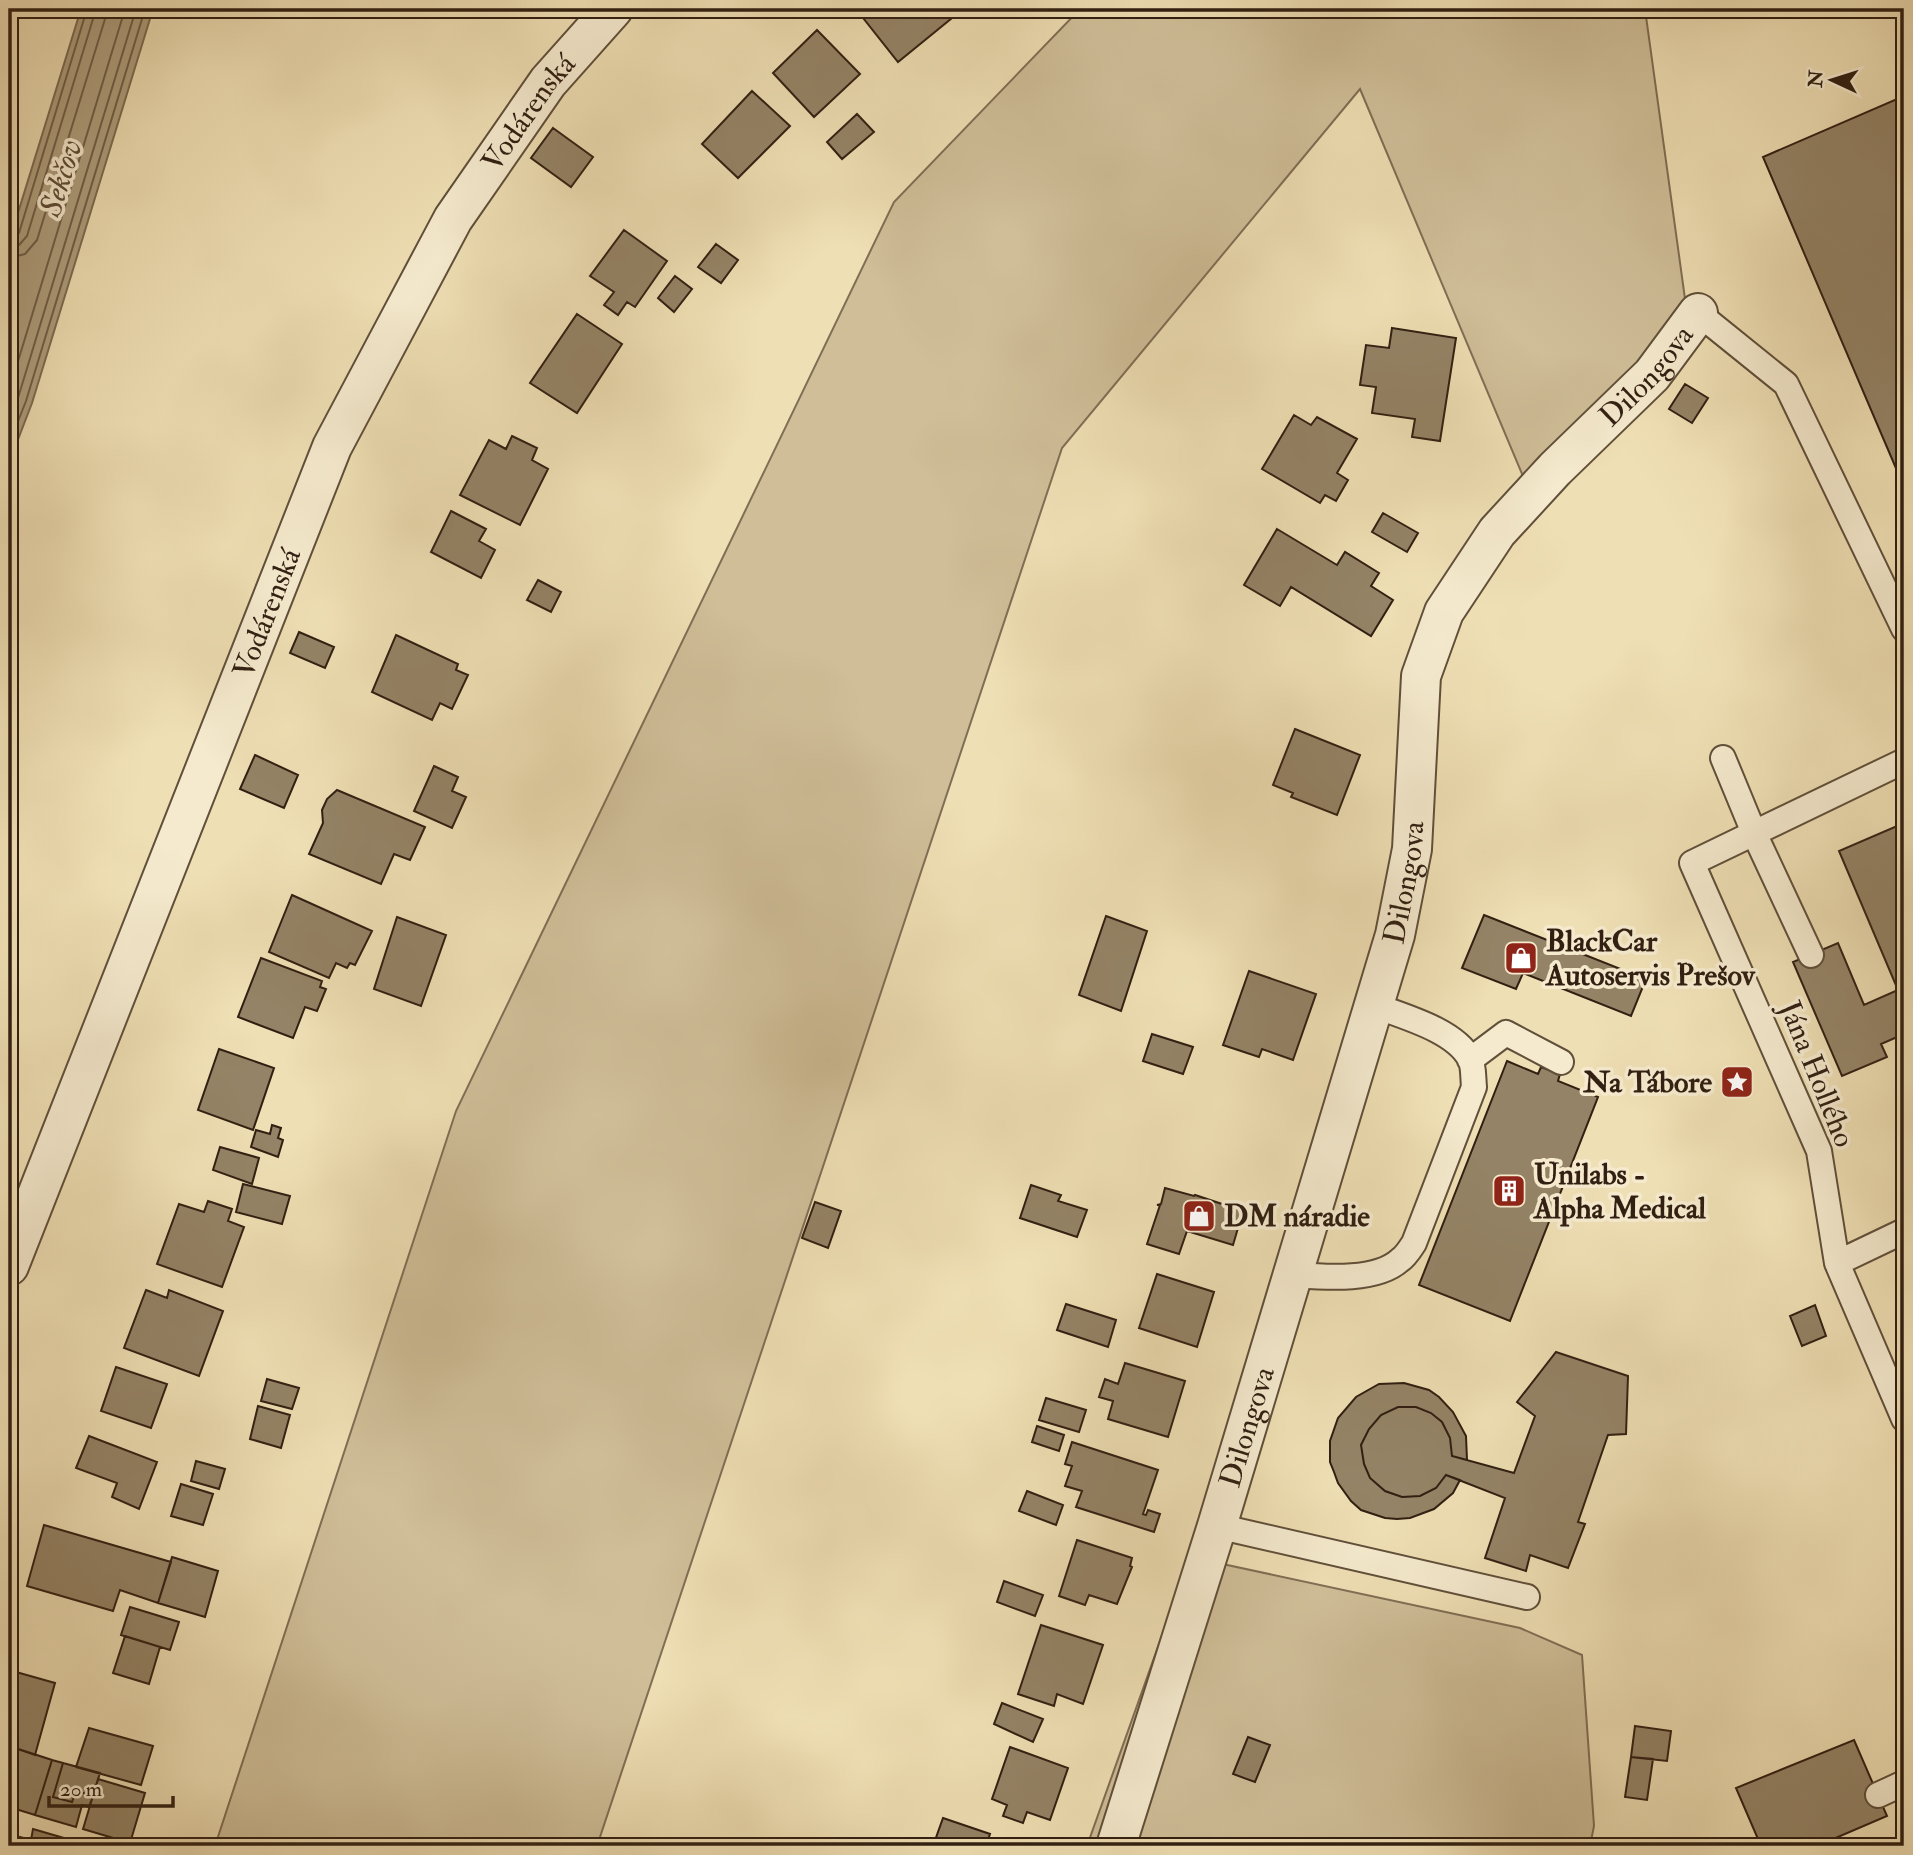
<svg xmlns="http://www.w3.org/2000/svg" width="1913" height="1855" viewBox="0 0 1913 1855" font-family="'IM FELL Double Pica',serif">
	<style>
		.green { fill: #cfbe98; stroke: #806e55; stroke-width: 2 }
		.water { fill: #ae9e7d; stroke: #7c6b52; stroke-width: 2 }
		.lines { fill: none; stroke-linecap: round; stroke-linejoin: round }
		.shore { stroke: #705e48; stroke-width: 2 }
		.building { fill: #948366; stroke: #311f12; stroke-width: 2 }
		.service-casing { stroke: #604f3a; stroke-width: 28 }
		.minor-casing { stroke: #604f3a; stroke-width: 42 }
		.service { stroke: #f5eace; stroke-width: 24 }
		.minor { stroke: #f5eace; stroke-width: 38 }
		.labels { text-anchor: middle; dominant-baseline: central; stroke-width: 7; stroke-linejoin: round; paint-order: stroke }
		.street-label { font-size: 30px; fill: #311f12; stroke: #f5eace }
		.poi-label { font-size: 30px; font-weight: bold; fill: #311f12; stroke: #f5eace; text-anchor: start }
		.water-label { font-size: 32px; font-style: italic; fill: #5d4b37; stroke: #f5eace }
	</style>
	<rect width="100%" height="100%" fill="#efdfb4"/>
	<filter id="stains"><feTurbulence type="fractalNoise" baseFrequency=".00286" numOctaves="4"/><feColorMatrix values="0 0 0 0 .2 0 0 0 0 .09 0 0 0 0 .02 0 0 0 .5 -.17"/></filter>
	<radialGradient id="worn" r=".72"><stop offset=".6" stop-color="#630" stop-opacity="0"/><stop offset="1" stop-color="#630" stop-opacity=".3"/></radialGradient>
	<path class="green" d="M 1080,9 L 1645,9 L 1686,306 L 1555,493 L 1525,481 L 1360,89 L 1062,448 L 597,1846 L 215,1846 L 456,1111 L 894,202 Z
		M 1190,1557 L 1520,1628 L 1582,1655 L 1594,1826 L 1590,1846 L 1087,1846 Z"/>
	<path class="water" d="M 81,9 L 153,9 L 32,403 L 9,463 L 9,242 Z"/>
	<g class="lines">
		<path class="shore" d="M 9,239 L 15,238 L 19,233 L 87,9
			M 9,248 L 19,245 L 27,236 L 96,9
			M 9,258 L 25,254 L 37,240 L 105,19 L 106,9
			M 9,391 L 125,9
			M 9,420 L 18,398 L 136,9
			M 9,444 L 26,401 L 145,9"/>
	</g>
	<path class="building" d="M 856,9 L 946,9 L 952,18 L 898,62 Z
		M 817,30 L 860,74 L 814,117 L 773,73 Z
		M 752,91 L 790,126 L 738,178 L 702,144 Z
		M 1904,96 L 1904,487 L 1763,157 Z
		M 857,114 L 874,132 L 842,159 L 827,142 Z
		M 553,128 L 593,157 L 571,187 L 531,158 Z
		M 624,230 L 667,261 L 635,307 L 627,302 L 618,315 L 604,305 L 614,292 L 590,276 Z
		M 716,244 L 738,260 L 721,283 L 698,267 Z
		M 675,276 L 692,289 L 674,312 L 658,298 Z
		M 577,314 L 622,344 L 577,413 L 530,383 Z
		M 1392,328 L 1456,338 L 1440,441 L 1412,437 L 1415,419 L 1372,413 L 1376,387 L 1360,385 L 1366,345 L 1389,348 Z
		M 1685,384 L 1708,398 L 1692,423 L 1669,409 Z
		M 1294,415 L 1311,425 L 1317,417 L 1357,439 L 1337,473 L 1348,480 L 1336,501 L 1325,495 L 1320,503 L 1262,469 Z
		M 512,436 L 537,448 L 532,460 L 548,469 L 520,525 L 460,495 L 489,440 L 506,449 Z
		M 451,511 L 486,529 L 479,541 L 495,550 L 481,578 L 431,552 Z
		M 1383,513 L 1418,533 L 1407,552 L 1372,532 Z
		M 1277,529 L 1337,565 L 1345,552 L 1379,573 L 1371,586 L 1393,600 L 1371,636 L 1291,587 L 1280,606 L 1244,585 Z
		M 538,580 L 561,592 L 551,612 L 527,600 Z
		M 299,632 L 334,647 L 325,668 L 290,653 Z
		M 396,635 L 458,664 L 456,670 L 468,675 L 452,709 L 440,703 L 432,720 L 372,692 Z
		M 1295,729 L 1360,755 L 1337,815 L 1291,797 L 1293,793 L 1273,785 Z
		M 255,755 L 298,775 L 284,808 L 240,789 Z
		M 434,766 L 458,777 L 452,791 L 466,797 L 452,828 L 414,811 Z
		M 337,790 L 425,827 L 410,860 L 394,854 L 381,884 L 309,854 L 323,823 L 322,810 L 327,799 Z
		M 1904,823 L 1904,1034 L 1881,1044 L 1887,1057 L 1842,1076 L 1793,962 L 1838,943 L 1864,1005 L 1898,990 L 1839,851 Z
		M 292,895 L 372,931 L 355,965 L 350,963 L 347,968 L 336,963 L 329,978 L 269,952 Z
		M 1484,915 L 1646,979 L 1631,1016 L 1523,973 L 1516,989 L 1462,968 Z
		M 1106,916 L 1147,931 L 1121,1011 L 1079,995 Z
		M 397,917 L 446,935 L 421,1006 L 374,989 Z
		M 261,958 L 322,981 L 320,987 L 326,989 L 317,1011 L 305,1007 L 293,1038 L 238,1017 Z
		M 1249,971 L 1316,994 L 1293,1060 L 1262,1049 L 1259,1057 L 1223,1045 Z
		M 1152,1034 L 1193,1047 L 1183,1074 L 1143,1061 Z
		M 219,1049 L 274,1068 L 253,1130 L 198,1110 Z
		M 1507,1061 L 1538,1074 L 1541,1067 L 1560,1074 L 1558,1081 L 1598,1097 L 1510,1321 L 1419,1285 Z
		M 272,1125 L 281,1128 L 278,1138 L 283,1140 L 278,1157 L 251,1147 L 256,1130 L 270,1134 Z
		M 220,1147 L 259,1158 L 252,1184 L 213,1170 Z
		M 243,1184 L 290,1196 L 282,1224 L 236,1212 Z
		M 1031,1185 L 1061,1195 L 1058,1201 L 1087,1210 L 1077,1237 L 1020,1218 Z
		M 1165,1188 L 1194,1196 L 1195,1195 L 1243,1211 L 1233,1245 L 1187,1231 L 1179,1254 L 1147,1244 L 1160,1205 L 1157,1205 L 1161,1204 Z
		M 208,1201 L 232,1209 L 228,1221 L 244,1227 L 222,1287 L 157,1264 L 179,1204 L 204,1212 Z
		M 815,1202 L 841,1211 L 828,1248 L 802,1238 Z
		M 1157,1274 L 1214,1292 L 1197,1347 L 1139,1328 Z
		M 146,1290 L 167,1298 L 169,1290 L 223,1311 L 199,1376 L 124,1348 Z
		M 1066,1304 L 1116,1320 L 1108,1347 L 1057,1330 Z
		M 1815,1305 L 1826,1336 L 1802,1346 L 1790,1316 Z
		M 1556,1352 L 1628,1376 L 1626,1434 L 1608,1435 L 1578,1522 L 1585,1524 L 1568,1568 L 1530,1555 L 1526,1571 L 1485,1558 L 1505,1498 L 1446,1475 L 1436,1488 L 1420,1496 L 1402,1497 L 1385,1491 L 1370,1478 L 1364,1464 L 1361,1445 L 1369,1429 L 1381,1415 L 1398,1407 L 1416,1407 L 1431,1413 L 1442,1422 L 1450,1438 L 1452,1456 L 1514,1473 L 1535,1416 L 1517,1402 Z
		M 1125,1363 L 1185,1381 L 1168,1437 L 1108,1419 L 1113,1401 L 1099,1397 L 1105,1379 L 1118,1384 Z
		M 116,1367 L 167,1384 L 151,1428 L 101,1411 Z
		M 267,1379 L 299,1388 L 292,1409 L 261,1401 Z
		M 1404,1383 L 1429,1390 L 1439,1397 L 1453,1412 L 1466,1436 L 1467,1460 L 1452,1456 L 1450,1438 L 1442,1422 L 1431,1413 L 1416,1407 L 1398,1407 L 1381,1415 L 1369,1429 L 1361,1445 L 1364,1464 L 1370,1478 L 1385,1491 L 1402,1497 L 1420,1496 L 1436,1488 L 1446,1475 L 1460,1480 L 1453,1493 L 1434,1509 L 1410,1518 L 1397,1519 L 1385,1518 L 1361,1510 L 1351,1501 L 1338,1483 L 1334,1472 L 1330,1462 L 1330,1441 L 1338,1418 L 1356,1397 L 1379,1384 Z
		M 1046,1398 L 1086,1410 L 1079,1432 L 1039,1420 Z
		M 258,1406 L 290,1415 L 281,1448 L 250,1439 Z
		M 1037,1426 L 1064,1435 L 1059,1451 L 1032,1442 Z
		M 89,1436 L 157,1462 L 139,1509 L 112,1497 L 117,1483 L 76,1468 Z
		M 1072,1442 L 1158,1470 L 1143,1514 L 1146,1515 L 1148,1510 L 1160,1514 L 1154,1532 L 1076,1507 L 1082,1491 L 1065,1486 L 1072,1466 L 1065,1464 Z
		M 196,1461 L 225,1469 L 219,1489 L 191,1481 Z
		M 181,1484 L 213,1494 L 203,1525 L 171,1516 Z
		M 1027,1491 L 1063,1505 L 1056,1525 L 1019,1511 Z
		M 44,1525 L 171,1562 L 158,1603 L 120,1590 L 113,1611 L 27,1586 Z
		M 1077,1540 L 1132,1558 L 1130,1566 L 1132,1567 L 1117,1604 L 1089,1595 L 1085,1605 L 1059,1596 Z
		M 172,1557 L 218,1571 L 205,1617 L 158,1603 Z
		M 1004,1581 L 1043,1595 L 1035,1616 L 997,1602 Z
		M 130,1607 L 179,1622 L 170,1650 L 121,1635 Z
		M 1041,1625 L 1103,1645 L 1083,1704 L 1057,1694 L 1054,1706 L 1018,1694 Z
		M 125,1636 L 160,1647 L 149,1684 L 113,1673 Z
		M 9,1670 L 55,1683 L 35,1755 L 9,1746 Z
		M 1002,1703 L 1043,1719 L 1033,1742 L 994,1724 Z
		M 1635,1726 L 1671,1731 L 1667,1761 L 1631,1757 Z
		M 89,1728 L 153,1746 L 141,1785 L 76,1767 Z
		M 1248,1737 L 1270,1745 L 1255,1782 L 1233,1774 Z
		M 1854,1740 L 1887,1816 L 1817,1846 L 1761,1846 L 1736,1788 Z
		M 9,1746 L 52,1760 L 35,1815 L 9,1807 Z
		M 1010,1747 L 1068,1768 L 1050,1820 L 1027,1812 L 1023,1823 L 1003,1816 L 1007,1805 L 992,1799 Z
		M 1631,1757 L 1653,1759 L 1647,1800 L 1625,1797 Z
		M 52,1760 L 63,1763 L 53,1797 L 72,1802 L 76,1791 L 93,1796 L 89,1807 L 82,1805 L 76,1827 L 35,1815 Z
		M 63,1763 L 100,1773 L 93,1796 L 76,1791 L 72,1802 L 53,1797 Z
		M 98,1779 L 145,1793 L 130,1843 L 83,1829 Z
		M 943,1818 L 990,1834 L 986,1846 L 933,1846 Z
		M 33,1829 L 81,1843 L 80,1846 L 18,1846 L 20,1837 L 31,1840 Z
		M 989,1838 L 1011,1846 L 986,1846 Z"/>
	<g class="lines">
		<defs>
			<path id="service" d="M 1698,313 L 1786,384 L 1904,629
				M 1723,758 L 1754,833 L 1811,955
				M 1470,1060 L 1506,1033 L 1561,1062
				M 1904,1231 L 1837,1263 L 1904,1419
				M 1837,1263 L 1819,1151 L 1692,863 L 1904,761
				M 1293,1275 C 1323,1277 1376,1282 1400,1260 C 1406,1256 1410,1249 1414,1243 L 1474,1087 C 1473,1079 1474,1066 1470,1059 C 1455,1030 1402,1016 1373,1005
				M 1217,1526 L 1527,1597
				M 1878,1795 L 1904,1783"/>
			<g id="minor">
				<path id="s1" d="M 9,1266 L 332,447 L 453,219 L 548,82 L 613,9"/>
				<path id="s2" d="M 1116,1846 L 1217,1526 L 1395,935 L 1412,849 L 1421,676 L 1444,612 L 1497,532 L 1555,469 L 1652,375 L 1698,313"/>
			</g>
		</defs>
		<use href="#service" class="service-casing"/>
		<use href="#minor" class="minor-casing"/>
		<use href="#service" class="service"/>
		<use href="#minor" class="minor"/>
	</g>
	<defs>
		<symbol id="shop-square" viewBox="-11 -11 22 22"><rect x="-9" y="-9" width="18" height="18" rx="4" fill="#8f2418" stroke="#f5eace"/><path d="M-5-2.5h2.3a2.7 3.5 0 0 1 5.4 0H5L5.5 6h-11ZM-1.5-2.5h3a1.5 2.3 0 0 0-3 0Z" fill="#fff"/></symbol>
		<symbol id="sight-square" viewBox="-11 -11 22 22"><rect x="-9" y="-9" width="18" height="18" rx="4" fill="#8f2418" stroke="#f5eace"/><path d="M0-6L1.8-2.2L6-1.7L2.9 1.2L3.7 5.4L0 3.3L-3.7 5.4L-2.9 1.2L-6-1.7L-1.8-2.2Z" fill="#fff"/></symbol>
		<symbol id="building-square" viewBox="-11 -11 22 22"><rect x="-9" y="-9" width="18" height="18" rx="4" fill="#8f2418" stroke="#f5eace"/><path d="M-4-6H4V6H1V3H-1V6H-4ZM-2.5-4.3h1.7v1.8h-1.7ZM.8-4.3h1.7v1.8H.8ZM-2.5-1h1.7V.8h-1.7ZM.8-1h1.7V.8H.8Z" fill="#fff"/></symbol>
	</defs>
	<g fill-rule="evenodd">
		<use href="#shop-square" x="1502" y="939" width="38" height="38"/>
		<use href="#sight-square" x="1718" y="1063" width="38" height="38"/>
		<use href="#building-square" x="1490" y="1172" width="38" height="38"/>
		<use href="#shop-square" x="1180" y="1197" width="38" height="38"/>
	</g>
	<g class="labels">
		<g class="street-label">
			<text stroke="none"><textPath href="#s1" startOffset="1269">Vodárenská</textPath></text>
			<text stroke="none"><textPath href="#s2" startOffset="1594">Dilongova</textPath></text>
			<text stroke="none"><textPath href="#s1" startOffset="702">Vodárenská</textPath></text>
			<text stroke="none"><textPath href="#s2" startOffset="1006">Dilongova</textPath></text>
			<text transform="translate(1817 1074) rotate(68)">Jána Hollého</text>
			<text stroke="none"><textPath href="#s2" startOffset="439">Dilongova</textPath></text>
		</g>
		<g class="poi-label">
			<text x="1546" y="941">BlackCar<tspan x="1546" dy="34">Autoservis Prešov</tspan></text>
			<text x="1712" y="1082" text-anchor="end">Na Tábore</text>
			<text x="1534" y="1174">Unilabs -<tspan x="1534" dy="34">Alpha Medical</tspan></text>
			<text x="1224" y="1216">DM náradie</text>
		</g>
		<g class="water-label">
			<text transform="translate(61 178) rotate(-73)">Sekčov</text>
		</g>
	</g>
	<rect width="1913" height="1855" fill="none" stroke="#efdfb4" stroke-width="35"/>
	<rect x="10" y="10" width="1892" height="1834" fill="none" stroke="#311f12" stroke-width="3.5"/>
	<rect x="18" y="18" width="1878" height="1820" fill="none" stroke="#311f12" stroke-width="2"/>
	<g transform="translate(1832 80) rotate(274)" stroke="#f5eace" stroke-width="5" paint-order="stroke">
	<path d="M0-5L12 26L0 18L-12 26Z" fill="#311f12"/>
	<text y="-10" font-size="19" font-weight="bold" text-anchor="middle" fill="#311f12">N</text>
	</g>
	<path d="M49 1796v10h124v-10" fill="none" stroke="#311f12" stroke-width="3.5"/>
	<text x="60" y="1796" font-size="21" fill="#311f12" stroke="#f5eace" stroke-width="5" paint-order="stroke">20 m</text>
	<rect width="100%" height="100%" filter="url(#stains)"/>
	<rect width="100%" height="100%" fill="url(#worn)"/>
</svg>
